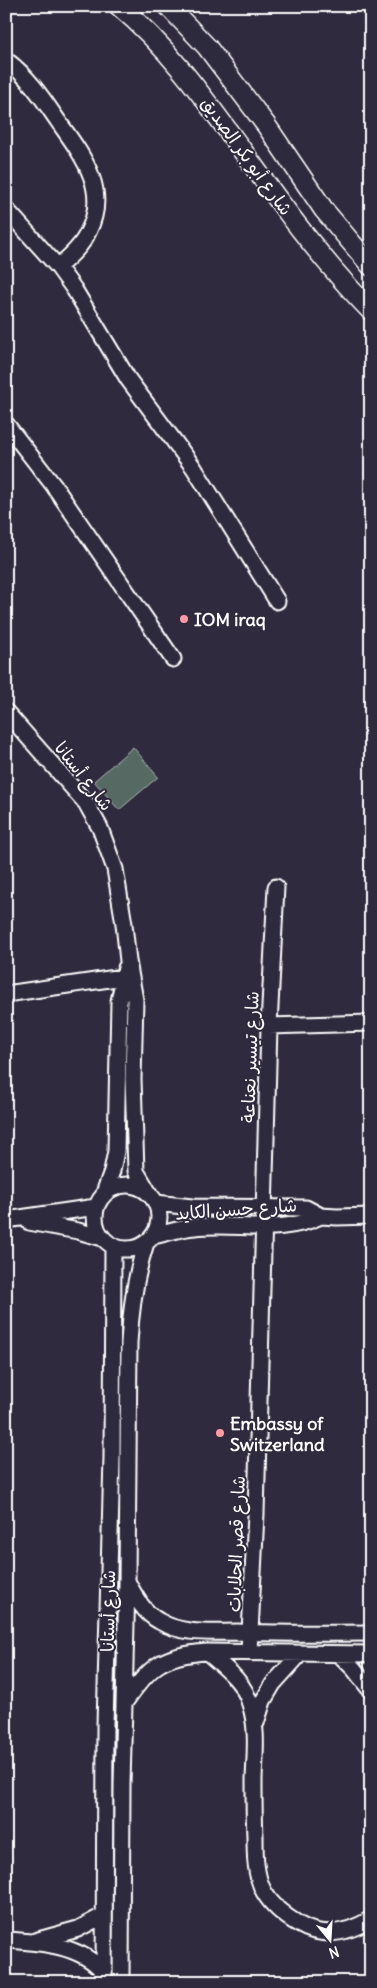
<svg xmlns="http://www.w3.org/2000/svg" width="377" height="1988" viewBox="0 0 377 1988" font-family="Delius,'Playpen Sans Arabic',sans-serif">
	<style>
		.green { fill: #576b64; stroke: #abb5b2 }
		.lines { fill: none; stroke-linecap: round; stroke-linejoin: round }
		.minor-casing { stroke: #fff; stroke-width: 19 }
		.major-casing { stroke: #fff; stroke-width: 22 }
		.minor { stroke: #2f2a3d; stroke-width: 15 }
		.major { stroke: #2f2a3d; stroke-width: 19 }
		.poi-dot { fill: #ff9aa2; stroke: #2f2a3d; stroke-width: 2 }
		.labels { text-anchor: middle; dominant-baseline: central; stroke-width: 4; stroke-linejoin: round; paint-order: stroke }
		.street-label { font-size: 18px; fill: #fff; stroke: #2f2a3d }
		.poi-label { font-size: 18px; font-weight: bold; fill: #fff; stroke: #2f2a3d; text-anchor: start }
	</style>
	<rect width="100%" height="100%" fill="#2f2a3d"/>
	<filter id="ink" filterUnits="userSpaceOnUse"><feTurbulence type="fractalNoise" baseFrequency=".02" numOctaves="2"/><feDisplacementMap in="SourceGraphic" scale="10" xChannelSelector="R" yChannelSelector="G"/><feConvolveMatrix kernelMatrix="1 2 1 2 8 2 1 2 1" color-interpolation-filters="sRGB"/></filter>
	<g filter="url(#ink)">
		<path class="green" d="M 133,747 L 158,777 L 119,810 L 94,781 Z"/>
		<g class="lines">
			<defs>
				<path id="minor" d="M 6,60 C 28,76 43,99 58,121 C 82,155 110,190 88,232 C 82,246 69,257 58,267
					M 6,209 L 58,267 L 74,289 L 128,379 L 194,468 L 277,601
					M 6,424 L 54,486 L 173,659
					M 6,712 L 86,803 L 100,828 L 115,869 L 124,924 L 128,961 L 135,1000 L 133,1079 L 136,1171 L 149,1193
					M 6,994 L 130,976
					M 269,1026 L 371,1023
					M95 1217a32 32 0 1 1 64 0a32 32 0 1 1-64 0Z
					M 103,1196 L 112,1171 L 116,1151 L 119,1001 L 126,968
					M 156,1203 L 192,1207 L 306,1208 L 321,1216 L 337,1217 L 371,1216
					M 6,1220 L 96,1207
					M 29,1222 L 78,1231 L 103,1238
					M 153,1236 C 167,1233 181,1228 195,1227 C 238,1222 279,1236 321,1216
					M 128,1583 C 136,1598 144,1613 159,1621 C 182,1635 211,1632 237,1632 C 282,1634 326,1633 371,1633
					M 207,1652 C 224,1667 244,1681 250,1704 C 258,1728 255,1754 254,1779 C 254,1798 254,1817 255,1836 C 255,1855 255,1875 264,1892 C 272,1906 286,1917 300,1925 C 324,1939 348,1933 371,1919
					M 249,1652 L 256,1514 L 269,1026 L 276,887
					M 340,1655 L 354,1669 L 371,1691
					M 125,1702 C 150,1666 162,1655 207,1652 L 371,1654
					M 256,1723 L 263,1701 L 273,1684 L 301,1653
					M 6,1940 C 39,1942 83,1945 104,1973
					M 35,1941 L 78,1929 L 104,1915
					M 104,1982 L 105,1725 L 112,1457 L 113,1246
					M 121,1982 L 122,1785 L 127,1583 L 129,1343 C 131,1308 135,1276 146,1243"/>
				<path id="major" d="M 119,6 C 168,47 205,99 242,150 C 282,206 323,262 371,311
					M 168,6 L 207,47 L 266,125 L 324,210 L 371,266"/>
			</defs>
			<use href="#minor" class="minor-casing"/>
			<use href="#major" class="major-casing"/>
			<use href="#minor" class="minor"/>
			<use href="#major" class="major"/>
		</g>
	</g>
	<g class="poi-dot">
		<circle cx="184" cy="619" r="5"/>
		<circle cx="220" cy="1433" r="5"/>
	</g>
	<g class="labels">
		<g class="street-label">
			<text transform="translate(247 156) rotate(54)">شارع أبو بكر الصديق</text>
			<text transform="translate(84 776) rotate(52)">شارع أستانا</text>
			<text transform="translate(250 1057) rotate(-88)">شارع تيسير نعناعة</text>
			<text transform="translate(236 1209) rotate(-4)">شارع حسن الكايد</text>
			<text transform="translate(236 1544) rotate(-88)">شارع قصر الحلابات</text>
			<text transform="translate(108 1611) rotate(-89)">شارع أستانا</text>
		</g>
		<g class="poi-label">
			<text x="194" y="619">IOM iraq</text>
			<text x="230" y="1423">Embassy of<tspan x="230" dy="21">Switzerland</tspan></text>
		</g>
	</g>
	<rect width="377" height="1988" fill="none" stroke="#2f2a3d" stroke-width="25"/>
	<rect x="12" y="12" width="352" height="1963" fill="none" stroke="#fff" stroke-width="2" filter="url(#ink)"/>
	<g transform="translate(330 1940) rotate(162)" stroke="#2f2a3d" stroke-width="4" paint-order="stroke">
	<path d="M0-4L9 19L0 12L-9 19Z" fill="#ffffff"/>
	<text y="-8" font-size="14" font-weight="bold" text-anchor="middle" fill="#ffffff">N</text>
	</g>
</svg>
